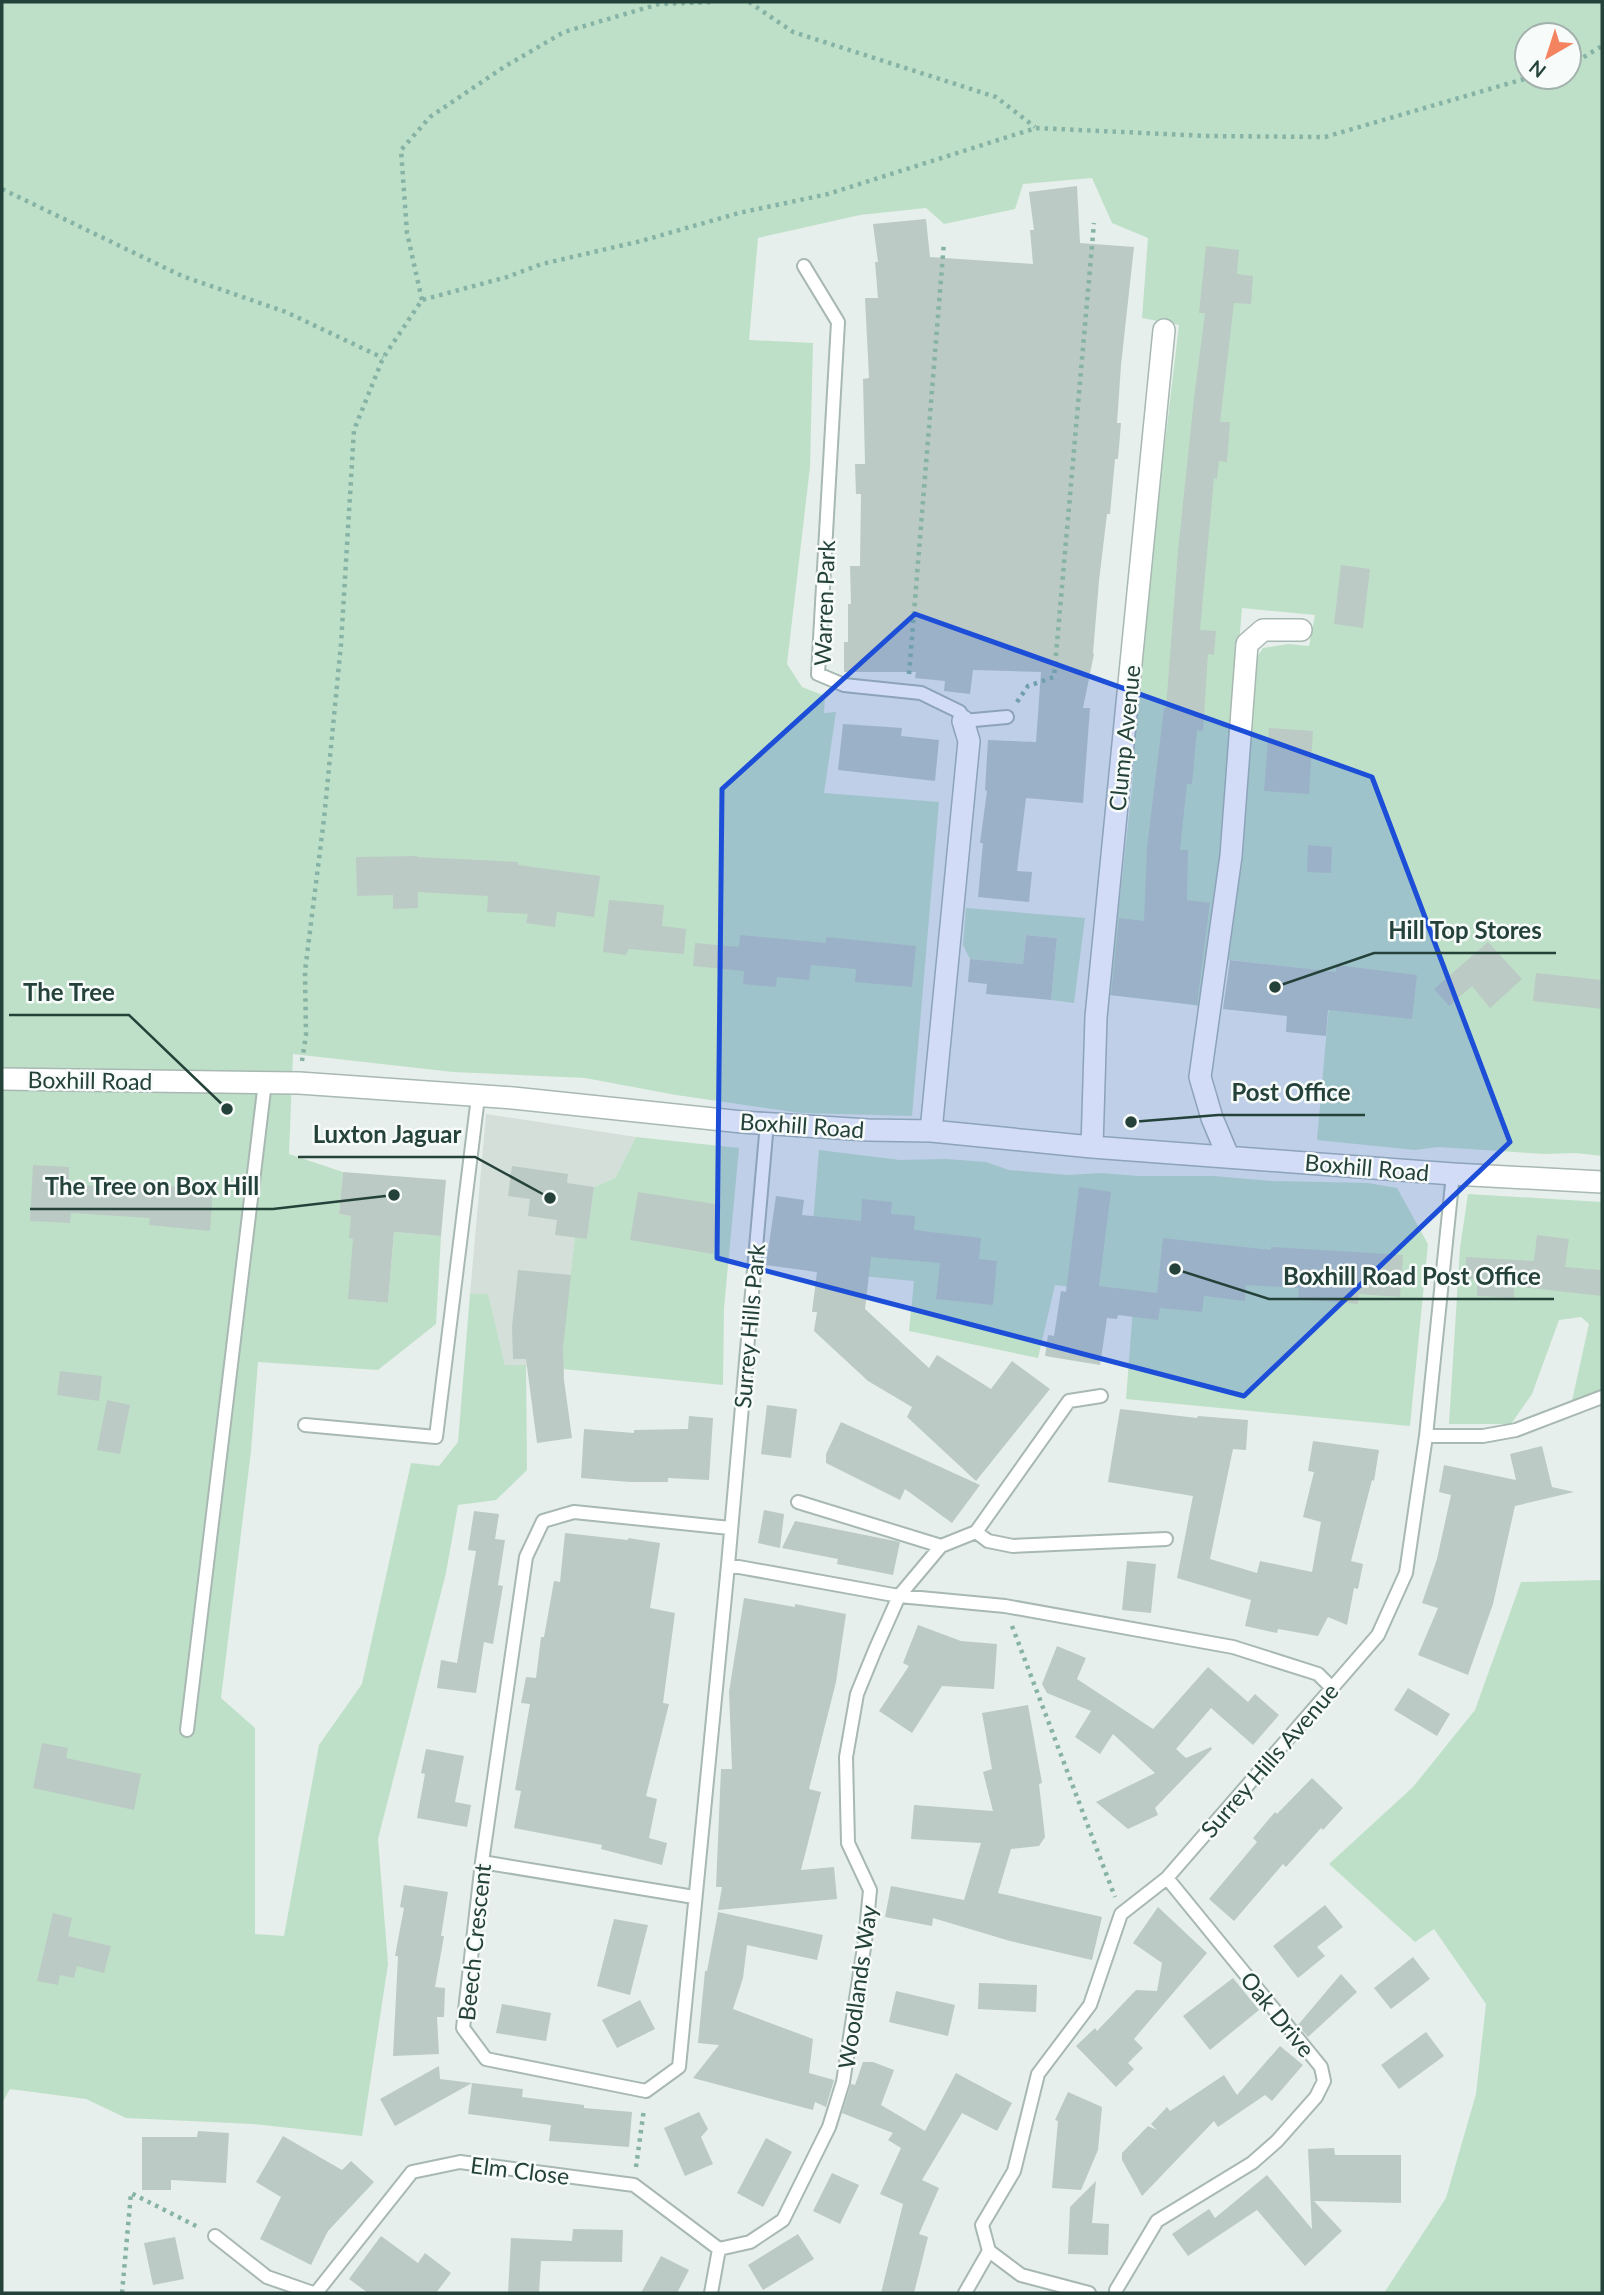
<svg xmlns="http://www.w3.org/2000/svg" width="1604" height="2295" viewBox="0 0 1604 2295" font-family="Lato,sans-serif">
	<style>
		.built { fill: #d4dfda }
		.green { fill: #bfe0c8; fill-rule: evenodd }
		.building { fill: #bbcac4 }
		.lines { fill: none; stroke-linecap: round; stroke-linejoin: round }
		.lane-casing { stroke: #a8b8b2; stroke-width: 16 }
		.street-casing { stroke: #a8b8b2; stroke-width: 24 }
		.path { stroke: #86b3a5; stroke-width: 4.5; stroke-dasharray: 3.5 5; stroke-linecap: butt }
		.lane { stroke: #fff; stroke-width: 12 }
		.street { stroke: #fff; stroke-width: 21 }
		.marked { fill: #1d4ed8; fill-opacity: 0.2; stroke: #1d4ed8; stroke-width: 5; stroke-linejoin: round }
		.labels { text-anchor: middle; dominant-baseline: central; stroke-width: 5; stroke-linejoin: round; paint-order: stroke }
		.street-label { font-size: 23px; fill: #24423a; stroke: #f7fbf9 }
		.leader { fill: none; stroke: #24423a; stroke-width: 2.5 }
		.callout-dot { fill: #24423a; stroke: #f7fbf9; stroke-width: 2.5 }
		.callout-label { font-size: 24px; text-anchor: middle; font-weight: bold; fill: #24423a; stroke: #f7fbf9; stroke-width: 5; stroke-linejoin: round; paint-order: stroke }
	</style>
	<rect width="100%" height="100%" fill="#e6efeb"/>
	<path class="built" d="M 486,1114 L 636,1137 L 615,1178 L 594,1187 L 587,1239 L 575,1238 L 563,1338 L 563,1369 L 505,1365 L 488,1295 L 470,1294 Z"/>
	<path class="green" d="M 2,2 L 1602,2 L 1602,1156 L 1576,1153 L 1545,1154 L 1438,1147 L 1415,1150 L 1317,1140 L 1332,972 L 1223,959 L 1229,951 L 1238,882 L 1247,742 L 1255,660 L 1263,648 L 1288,644 L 1309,646 L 1315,615 L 1242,608 L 1222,845 L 1202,1008 L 1194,1005 L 1109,995 L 1132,788 L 1141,644 L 1179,325 L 1142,318 L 1148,238 L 1112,223 L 1092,178 L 1023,184 L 1015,209 L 944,224 L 926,208 L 860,215 L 758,238 L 749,340 L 813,343 L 810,467 L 787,664 L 802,687 L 825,696 L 824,713 L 836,712 L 824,793 L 939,802 L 912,1116 L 801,1113 L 676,1095 L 585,1078 L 453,1072 L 293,1054 L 289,1154 L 343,1172 L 339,1214 L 351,1216 L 350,1238 L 367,1240 L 349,1299 L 388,1303 L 394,1232 L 441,1236 L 436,1324 L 378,1370 L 258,1362 L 251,1451 L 221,1698 L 255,1728 L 255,1934 L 284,1936 L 319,1745 L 362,1684 L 411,1463 L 439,1466 L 458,1442 L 470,1294 L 488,1294 L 505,1365 L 526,1365 L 527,1470 L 496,1500 L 458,1505 L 446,1573 L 378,1839 L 388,1964 L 362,2136 L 253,2124 L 126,2118 L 86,2099 L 10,2089 L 2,2103 ZM 1527,35 L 1569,35 L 1569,77 L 1527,77 Z
		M 966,908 L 1085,918 L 1074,1003 L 1051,1000 L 1057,938 L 1026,935 L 1023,964 L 970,959 L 963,945 Z
		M 636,1137 L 739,1148 L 724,1308 L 723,1385 L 563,1369 L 563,1338 L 575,1237 L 587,1239 L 594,1187 L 615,1178 Z
		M 819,1150 L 900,1160 L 946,1159 L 986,1162 L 1009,1170 L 1067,1175 L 1100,1173 L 1139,1176 L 1213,1176 L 1272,1181 L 1368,1183 L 1397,1188 L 1428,1244 L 1410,1426 L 1126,1399 L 1134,1295 L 1055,1285 L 1038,1358 L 909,1331 L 914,1281 L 809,1271 Z
		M 1468,1194 L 1602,1202 L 1602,1394 L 1571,1405 L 1589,1324 L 1581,1317 L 1559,1320 L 1532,1394 L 1511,1424 L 1449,1424 L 1460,1248 Z
		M 1602,1580 L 1602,2293 L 1384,2293 L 1446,2198 L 1476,2094 L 1486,2004 L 1434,1929 L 1415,1942 L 1329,1864 L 1413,1787 L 1475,1710 L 1521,1582 Z"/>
	<path class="building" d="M 1077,186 L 1080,243 L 1134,247 L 1121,365 L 1117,423 L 1121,423 L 1118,459 L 1115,459 L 1110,514 L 1107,514 L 1099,581 L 1093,653 L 1094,654 L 1083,708 L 1090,708 L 1083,803 L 1026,798 L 1017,871 L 1032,872 L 1029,902 L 978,897 L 983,843 L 980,843 L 987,791 L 985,790 L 988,740 L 1036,742 L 1041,672 L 973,670 L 970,694 L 944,691 L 945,681 L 915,678 L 916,672 L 844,672 L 844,642 L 848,642 L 848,604 L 851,604 L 850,566 L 860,566 L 861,494 L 856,494 L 855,464 L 865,464 L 863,379 L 869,378 L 865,298 L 878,298 L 875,262 L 878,262 L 873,224 L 926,219 L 930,257 L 1033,264 L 1030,230 L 1034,230 L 1029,192 Z
		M 1206,246 L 1239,250 L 1237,274 L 1253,276 L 1251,304 L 1234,303 L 1220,422 L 1230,422 L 1227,462 L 1219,461 L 1217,479 L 1214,478 L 1200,630 L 1216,631 L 1214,655 L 1208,654 L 1203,731 L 1197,730 L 1192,784 L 1187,784 L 1180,850 L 1188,850 L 1187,900 L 1210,903 L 1197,1005 L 1111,995 L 1119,918 L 1144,921 L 1147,848 L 1164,708 L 1166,708 L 1178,551 L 1194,398 L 1205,313 L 1199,313 Z
		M 1341,565 L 1370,569 L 1363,628 L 1334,624 Z
		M 843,724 L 902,728 L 901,736 L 939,740 L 935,781 L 838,770 Z
		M 1269,728 L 1313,731 L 1309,794 L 1264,791 Z
		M 1308,845 L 1332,847 L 1331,873 L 1307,872 Z
		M 417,856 L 417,857 L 518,862 L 518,865 L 600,876 L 594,917 L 557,912 L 555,927 L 526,923 L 528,914 L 487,912 L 488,896 L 418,892 L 418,908 L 393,909 L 393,895 L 357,896 L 356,857 Z
		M 609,900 L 664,905 L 662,926 L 686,929 L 684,954 L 629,949 L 626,955 L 603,952 Z
		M 740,935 L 826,943 L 826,937 L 916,946 L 912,987 L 855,982 L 856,969 L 811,965 L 809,980 L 777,977 L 776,987 L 743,984 L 744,971 L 693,966 L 695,943 L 739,947 Z
		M 1026,935 L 1057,938 L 1051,1000 L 986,994 L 987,984 L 968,982 L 970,959 L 1023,964 Z
		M 1488,942 L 1522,979 L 1490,1008 L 1472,986 L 1449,1006 L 1434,989 Z
		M 1230,960 L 1336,972 L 1336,965 L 1417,975 L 1412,1019 L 1328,1010 L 1326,1036 L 1286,1032 L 1287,1016 L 1223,1009 Z
		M 1536,973 L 1602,980 L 1602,1009 L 1533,1001 Z
		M 33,1165 L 69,1167 L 69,1184 L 138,1189 L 138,1184 L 213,1189 L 210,1231 L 149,1225 L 150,1218 L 71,1213 L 70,1223 L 30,1221 Z
		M 512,1166 L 568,1174 L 567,1183 L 594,1187 L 587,1239 L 555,1235 L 557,1220 L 528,1216 L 530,1199 L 508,1196 Z
		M 343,1172 L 446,1180 L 441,1236 L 394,1232 L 388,1303 L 348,1299 L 353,1239 L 349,1238 L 351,1216 L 339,1214 Z
		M 1079,1187 L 1111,1192 L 1099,1286 L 1157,1293 L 1163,1238 L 1271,1250 L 1271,1247 L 1403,1255 L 1400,1297 L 1359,1294 L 1358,1304 L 1298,1299 L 1299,1288 L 1246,1285 L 1245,1301 L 1204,1296 L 1202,1312 L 1160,1308 L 1158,1320 L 1118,1315 L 1117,1319 L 1107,1318 L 1100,1365 L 1045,1356 L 1048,1335 L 1054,1336 L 1061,1291 L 1066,1292 Z
		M 638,1192 L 721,1205 L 713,1254 L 630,1240 Z
		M 776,1196 L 804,1200 L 802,1215 L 861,1221 L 862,1199 L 892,1202 L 891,1214 L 915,1216 L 914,1230 L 981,1238 L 979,1259 L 997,1261 L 993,1305 L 936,1299 L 940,1263 L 871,1257 L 865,1309 L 929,1368 L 937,1355 L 991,1389 L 1012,1361 L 1050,1389 L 976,1481 L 907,1417 L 912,1407 L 868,1381 L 814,1331 L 817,1312 L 812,1312 L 817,1272 L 766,1265 Z
		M 1537,1235 L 1569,1239 L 1565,1267 L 1602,1270 L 1602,1296 L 1514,1286 L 1514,1298 L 1477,1296 L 1477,1279 L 1465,1279 L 1466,1257 L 1534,1261 Z
		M 518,1270 L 571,1275 L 563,1348 L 564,1380 L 572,1438 L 537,1443 L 526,1359 L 513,1359 L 512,1327 Z
		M 60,1371 L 102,1376 L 99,1401 L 57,1395 Z
		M 107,1400 L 130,1405 L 120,1454 L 97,1450 Z
		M 767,1405 L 797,1409 L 791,1458 L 761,1454 Z
		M 1120,1409 L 1197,1418 L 1198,1416 L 1248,1420 L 1246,1450 L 1233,1449 L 1210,1559 L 1257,1573 L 1260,1561 L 1312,1572 L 1321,1522 L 1303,1517 L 1314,1472 L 1308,1471 L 1313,1441 L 1379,1450 L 1374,1481 L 1372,1480 L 1351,1561 L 1363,1564 L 1358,1589 L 1354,1588 L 1347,1625 L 1328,1617 L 1318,1636 L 1278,1629 L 1277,1633 L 1245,1626 L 1251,1600 L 1177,1578 L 1193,1496 L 1108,1482 Z
		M 689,1416 L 713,1418 L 709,1480 L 668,1478 L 668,1482 L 630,1482 L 581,1478 L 584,1429 L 634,1433 L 634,1430 L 688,1429 Z
		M 841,1422 L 901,1449 L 980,1485 L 952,1523 L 905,1489 L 900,1500 L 826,1463 L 826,1454 Z
		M 1542,1446 L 1552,1487 L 1574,1492 L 1515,1506 L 1493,1604 L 1468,1675 L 1418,1655 L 1438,1608 L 1422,1603 L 1437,1559 L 1451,1495 L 1439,1492 L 1444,1465 L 1516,1480 L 1510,1454 Z
		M 764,1510 L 784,1514 L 780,1548 L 758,1543 Z
		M 474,1511 L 499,1514 L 495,1539 L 505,1540 L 498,1585 L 503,1586 L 493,1644 L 484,1642 L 476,1693 L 437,1688 L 441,1660 L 457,1663 L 476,1551 L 468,1550 Z
		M 795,1521 L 900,1542 L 893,1575 L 837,1564 L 838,1559 L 782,1548 Z
		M 565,1533 L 628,1540 L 628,1538 L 660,1543 L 650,1608 L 675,1613 L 663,1703 L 669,1704 L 646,1796 L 657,1799 L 649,1838 L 667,1843 L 662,1865 L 601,1849 L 602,1845 L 514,1828 L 521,1791 L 515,1790 L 530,1704 L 521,1703 L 526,1677 L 536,1678 L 541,1637 L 544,1637 L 554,1581 L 560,1582 Z
		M 1127,1561 L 1156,1564 L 1151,1613 L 1122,1610 Z
		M 744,1598 L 795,1607 L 795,1604 L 846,1614 L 836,1682 L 809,1789 L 821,1792 L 801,1870 L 834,1867 L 837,1899 L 718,1910 L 722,1887 L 716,1887 L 721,1769 L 732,1769 L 729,1692 Z
		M 918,1625 L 961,1641 L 997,1644 L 994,1689 L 942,1686 L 912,1733 L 879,1711 L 909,1666 L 903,1663 Z
		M 1057,1646 L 1086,1658 L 1077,1679 L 1153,1729 L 1208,1667 L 1248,1702 L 1255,1694 L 1279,1715 L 1253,1745 L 1211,1708 L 1176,1749 L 1186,1758 L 1211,1747 L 1212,1749 L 1155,1808 L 1158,1815 L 1128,1829 L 1096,1802 L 1155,1773 L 1113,1734 L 1100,1754 L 1075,1737 L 1091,1711 L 1047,1693 L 1042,1684 Z
		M 1408,1688 L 1450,1714 L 1437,1736 L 1394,1710 Z
		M 1028,1705 L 1042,1783 L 1039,1784 L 1045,1837 L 1039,1846 L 1011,1849 L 998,1893 L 1102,1917 L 1092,1960 L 1010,1941 L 933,1918 L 932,1926 L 885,1917 L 891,1886 L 964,1900 L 981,1843 L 911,1839 L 914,1805 L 993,1811 L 983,1772 L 992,1769 L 982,1713 Z
		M 42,1743 L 68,1748 L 66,1758 L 141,1774 L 134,1810 L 33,1788 Z
		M 426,1749 L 464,1756 L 455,1802 L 471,1805 L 467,1827 L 417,1818 L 425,1774 L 421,1773 Z
		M 1312,1778 L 1343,1808 L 1323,1830 L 1321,1828 L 1286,1867 L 1283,1864 L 1234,1921 L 1209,1899 L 1257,1842 L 1253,1838 L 1275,1812 L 1277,1814 Z
		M 404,1885 L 448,1892 L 441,1936 L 444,1936 L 435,1987 L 445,1988 L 444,2017 L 437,2017 L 439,2054 L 393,2056 L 398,1956 L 395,1956 L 404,1908 L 400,1907 Z
		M 1325,1905 L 1343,1927 L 1317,1947 L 1325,1956 L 1298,1978 L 1273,1946 Z
		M 1158,1907 L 1207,1953 L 1134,2039 L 1143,2048 L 1128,2063 L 1134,2069 L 1116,2087 L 1076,2046 L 1095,2028 L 1097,2031 L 1136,1990 L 1157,1991 L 1162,1963 L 1133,1943 Z
		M 718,1912 L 823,1935 L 817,1960 L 747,1945 L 743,1978 L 733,2009 L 813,2039 L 809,2073 L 834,2080 L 826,2107 L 815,2102 L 813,2110 L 693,2078 L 719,2045 L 698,2043 L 705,1971 L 707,1971 Z
		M 53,1913 L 72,1918 L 68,1936 L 111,1946 L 104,1973 L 77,1966 L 74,1978 L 60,1975 L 58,1985 L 37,1981 Z
		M 614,1919 L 648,1925 L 630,1995 L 597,1986 Z
		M 1413,1957 L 1430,1979 L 1391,2009 L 1374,1988 Z
		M 1341,1974 L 1357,1992 L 1308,2037 L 1298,2025 Z
		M 1233,1978 L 1259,2010 L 1210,2050 L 1183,2016 Z
		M 979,1983 L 1037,1985 L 1036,2012 L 978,2009 Z
		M 896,1991 L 955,2005 L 948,2036 L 889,2022 Z
		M 640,2000 L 655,2029 L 617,2048 L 602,2020 Z
		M 502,2004 L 551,2013 L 546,2041 L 496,2033 Z
		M 1426,2032 L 1444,2056 L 1399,2089 L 1381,2065 Z
		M 1280,2046 L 1303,2065 L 1272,2101 L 1265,2095 L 1218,2127 L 1214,2121 L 1142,2196 L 1122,2160 L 1122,2153 L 1148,2126 L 1157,2130 L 1151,2124 L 1167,2107 L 1170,2111 L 1224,2075 L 1237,2095 Z
		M 863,2062 L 873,2062 L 894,2070 L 881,2105 L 925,2131 L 956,2073 L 1012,2103 L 997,2131 L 962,2113 L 922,2180 L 939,2188 L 919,2234 L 928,2237 L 914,2293 L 881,2293 L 903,2204 L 880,2194 L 901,2148 L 888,2140 L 893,2133 L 842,2113 L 851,2084 L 855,2085 Z
		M 439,2066 L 440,2079 L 472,2083 L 395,2126 L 380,2099 Z
		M 472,2083 L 523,2089 L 522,2097 L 584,2105 L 584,2108 L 632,2112 L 629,2147 L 549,2141 L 551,2125 L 468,2114 Z
		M 1068,2092 L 1102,2107 L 1098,2150 L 1081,2190 L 1052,2188 L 1058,2121 L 1055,2120 Z
		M 699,2112 L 708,2129 L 701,2137 L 713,2164 L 685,2176 L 664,2128 Z
		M 198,2131 L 229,2133 L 226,2183 L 171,2180 L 171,2190 L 142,2190 L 142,2137 L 197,2137 Z
		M 283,2136 L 342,2170 L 351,2161 L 374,2182 L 328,2231 L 311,2265 L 260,2239 L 281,2197 L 256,2182 Z
		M 766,2138 L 792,2152 L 763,2207 L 737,2193 Z
		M 1334,2148 L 1335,2155 L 1401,2155 L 1401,2203 L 1314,2201 L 1342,2231 L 1305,2266 L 1257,2210 L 1188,2256 L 1172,2234 L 1209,2209 L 1215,2218 L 1267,2175 L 1312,2229 L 1308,2149 Z
		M 832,2173 L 859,2185 L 840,2224 L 813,2211 Z
		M 1096,2181 L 1092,2223 L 1109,2224 L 1108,2255 L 1068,2254 L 1070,2207 Z
		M 573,2229 L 623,2230 L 622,2262 L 541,2261 L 539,2293 L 508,2293 L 511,2238 L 572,2241 Z
		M 798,2234 L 814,2259 L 763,2290 L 748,2265 Z
		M 381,2236 L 418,2263 L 425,2253 L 451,2273 L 436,2293 L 368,2293 L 349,2279 Z
		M 175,2237 L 184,2279 L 153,2285 L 144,2243 Z
		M 661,2256 L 689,2270 L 677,2293 L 641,2293 Z"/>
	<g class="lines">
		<defs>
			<path id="lane" d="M 804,266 L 838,322 L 818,674 L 844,685 L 921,693 L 960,712 L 963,721 L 1007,717
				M 305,1425 L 436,1437 L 478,1097
				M 1426,1436 L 1483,1436 L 1516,1430 L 1602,1397
				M 798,1502 L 941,1546
				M 730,1528 L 574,1512 L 543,1521 L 526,1557 L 482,1862 L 463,2028 L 486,2059 L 646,2091 L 679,2067 L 728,1565 L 767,1123
				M 976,1532 L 988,1541 L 1013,1546 L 1166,1539
				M 728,1565 L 899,1596 L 1005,1606 L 1233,1647 L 1318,1674 L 1331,1687
				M 187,1730 L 265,1082
				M 482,1862 L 694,1897
				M 215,2236 L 267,2277 L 313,2293
				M 989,2251 L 1021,2275 L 1089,2293
				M 1116,2290 L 1157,2221 L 1252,2163 L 1277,2141 L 1316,2097 L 1324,2081 L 1321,2067 L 1167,1878
				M 316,2293 L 412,2172 L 460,2162 L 634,2185 L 719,2249
				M 711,2293 L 719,2249 L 750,2242 L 783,2220 L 829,2127 L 843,2082 L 865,1941 L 870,1890 L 848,1843 L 846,1757 L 857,1694 L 875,1650 L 899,1596 L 941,1546 L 976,1532 L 1069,1401 L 1101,1396
				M 965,2293 L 989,2251 L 982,2225 L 1014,2171 L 1038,2074 L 1090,2005 L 1121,1914 L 1167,1878 L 1378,1635 L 1406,1573 L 1426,1436 L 1453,1174"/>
			<path id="street" d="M 2,1079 L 299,1083 L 513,1098 L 742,1122 L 868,1130 L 931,1131 L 1092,1147 L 1453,1174 L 1602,1182
				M 931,1131 L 969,741 L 963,721
				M 1092,1147 L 1096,1017 L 1164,330
				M 1228,1156 L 1212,1118 L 1200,1077 L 1231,856 L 1247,644 L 1263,630 L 1301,630"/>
		</defs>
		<use href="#lane" class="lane-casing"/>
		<use href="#street" class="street-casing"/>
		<path class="path" d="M 749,2 L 793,32 L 996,97 L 1035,127
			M 1569,66 L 1602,46
			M 2,189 L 182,276 L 286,312 L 383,358
			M 422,300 L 407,233 L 401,150 L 430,117 L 504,67 L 564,32 L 659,4 L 712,2
			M 909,674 L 944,242
			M 1017,702 L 1028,686 L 1054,677 L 1094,223
			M 302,1061 L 306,1035 L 305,971 L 324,819 L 341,644 L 354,430 L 383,358 L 422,300 L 507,277 L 542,264 L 641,241 L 739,213 L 828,194 L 1036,128 L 1208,136 L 1325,137 L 1531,77
			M 1012,1626 L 1115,1897
			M 636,2167 L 644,2109
			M 122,2293 L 131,2193 L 200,2228"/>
		<use href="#lane" class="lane"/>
		<use href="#street" class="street"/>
	</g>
	<path class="marked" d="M 915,614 L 1372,777 L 1510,1142 L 1244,1396 L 717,1258 L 722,789 Z"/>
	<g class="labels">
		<g class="street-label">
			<text transform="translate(824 603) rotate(-88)">Warren Park</text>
			<text transform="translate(1124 738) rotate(-84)">Clump Avenue</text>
			<text transform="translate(90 1080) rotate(1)">Boxhill Road</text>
			<text transform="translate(802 1125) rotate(4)">Boxhill Road</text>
			<text transform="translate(1367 1167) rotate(5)">Boxhill Road</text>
			<text transform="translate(749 1326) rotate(-85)">Surrey Hills Park</text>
			<text transform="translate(1269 1760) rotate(-49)">Surrey Hills Avenue</text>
			<text transform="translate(474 1942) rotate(-84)">Beech Crescent</text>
			<text transform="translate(857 1987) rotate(-82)">Woodlands Way</text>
			<text transform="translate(1278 2014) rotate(51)">Oak Drive</text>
			<text transform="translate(520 2170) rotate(7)">Elm Close</text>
		</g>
	</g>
	<path class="leader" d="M1275 987L1374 953H1556M227 1109L129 1015H9M1131 1122L1218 1115H1365M550 1198L475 1157H298M394 1195L273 1209H30M1175 1269L1269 1299H1554"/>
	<g class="callout-dot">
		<circle cx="1275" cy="987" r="7"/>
		<circle cx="227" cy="1109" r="7"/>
		<circle cx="1131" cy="1122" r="7"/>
		<circle cx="550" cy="1198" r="7"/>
		<circle cx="394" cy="1195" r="7"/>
		<circle cx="1175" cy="1269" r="7"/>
	</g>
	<g class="callout-label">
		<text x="1465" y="939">Hill Top Stores</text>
		<text x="69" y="1001">The Tree</text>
		<text x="1291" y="1101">Post Office</text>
		<text x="387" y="1143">Luxton Jaguar</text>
		<text x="152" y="1195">The Tree on Box Hill</text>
		<text x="1412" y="1285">Boxhill Road Post Office</text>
	</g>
	<rect width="1604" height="2295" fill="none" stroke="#24423a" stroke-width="7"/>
	<g transform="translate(1548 56) rotate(219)"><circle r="33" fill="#f7fbf9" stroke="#a3b1ad" stroke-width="2"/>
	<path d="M0-5L12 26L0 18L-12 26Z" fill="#f4845f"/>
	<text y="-10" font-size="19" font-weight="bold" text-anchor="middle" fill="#24423a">N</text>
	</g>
</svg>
